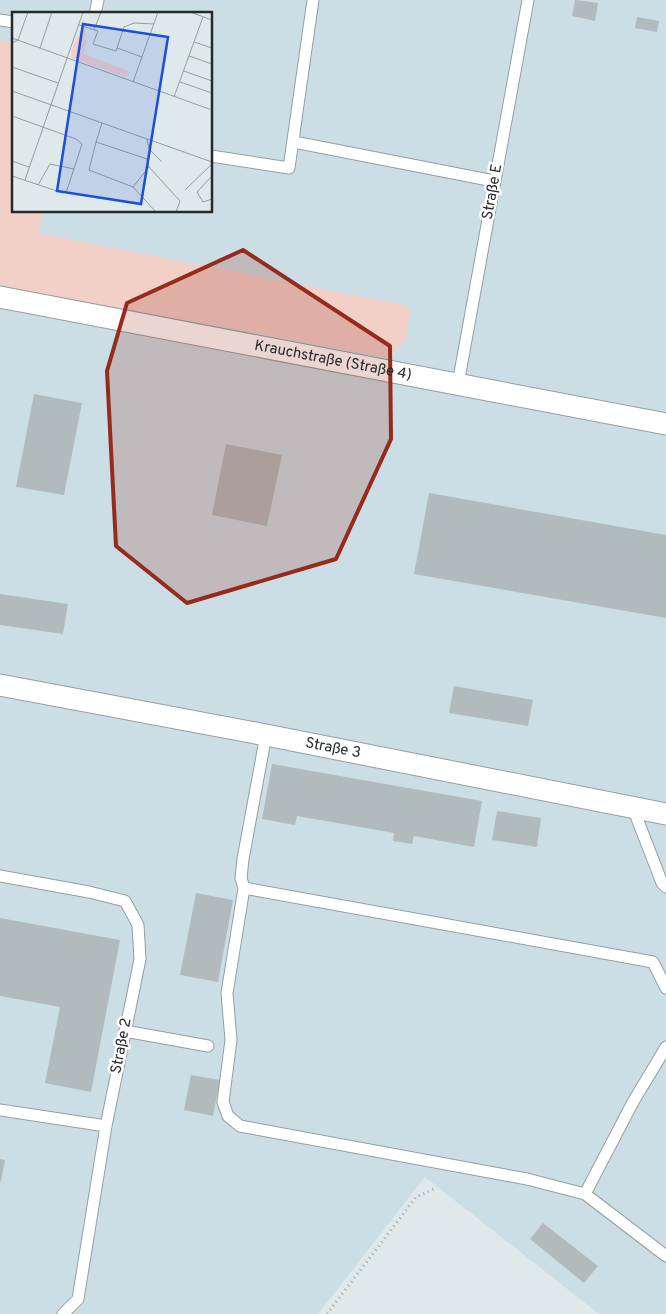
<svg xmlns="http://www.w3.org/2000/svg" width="666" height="1314" viewBox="0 0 666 1314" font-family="Overpass,sans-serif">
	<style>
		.built { fill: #ccdee5; fill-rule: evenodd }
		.green { fill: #f2d0c8 }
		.building { fill: #b1bbbe }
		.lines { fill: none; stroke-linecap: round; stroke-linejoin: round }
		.service-casing { stroke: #959ea1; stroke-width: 13 }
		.minor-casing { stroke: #959ea1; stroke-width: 23 }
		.path { stroke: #9ea6a9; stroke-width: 3; stroke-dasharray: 1 4; stroke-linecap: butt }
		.service { stroke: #fff; stroke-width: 11 }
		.minor { stroke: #fff; stroke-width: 21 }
		.marked { fill: #952b1b; fill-opacity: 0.2; stroke: #952b1b; stroke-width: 4; stroke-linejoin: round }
		.labels { text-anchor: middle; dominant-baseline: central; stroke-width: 5; stroke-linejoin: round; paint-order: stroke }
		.street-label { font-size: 15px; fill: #262a2b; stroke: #fff }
		.inset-road { fill: none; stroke: #959d9f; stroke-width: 1 }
		.view { fill: #1d4ed8; fill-opacity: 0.15; stroke: #1d4ed8; stroke-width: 2.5 }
		.inset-edge { fill: none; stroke: #262a2b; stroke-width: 2.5 }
	</style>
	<rect width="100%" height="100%" fill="#dfe9ec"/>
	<path class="built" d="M 0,0 L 666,0 L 666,1314 L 599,1314 L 425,1177 L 318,1314 L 0,1314 ZM 14,14 L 211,14 L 211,211 L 14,211 Z"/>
	<path class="green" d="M 0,40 L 14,43 L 14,211 L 42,211 L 38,233 L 410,306 L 407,338 L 392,353 L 385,357 L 0,286 Z"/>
	<path class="building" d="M 575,0 L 598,3 L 595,21 L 572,16 Z
		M 637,17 L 659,21 L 657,32 L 635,28 Z
		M 34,394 L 82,403 L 64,495 L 16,487 Z
		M 226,444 L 282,455 L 267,526 L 212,515 Z
		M 429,493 L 666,535 L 666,618 L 414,574 Z
		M 0,594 L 68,604 L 63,634 L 0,625 Z
		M 454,686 L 533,700 L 528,726 L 449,713 Z
		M 272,764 L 482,801 L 474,847 L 414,836 L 412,844 L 393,841 L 394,833 L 297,816 L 295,825 L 262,819 Z
		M 497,811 L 541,818 L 537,847 L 492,840 Z
		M 196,893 L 233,900 L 218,982 L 180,975 Z
		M 0,918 L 120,940 L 91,1092 L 45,1083 L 60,1007 L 0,996 Z
		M 191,1075 L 220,1080 L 213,1116 L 184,1110 Z
		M 0,1159 L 5,1160 L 1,1181 L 0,1181 Z
		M 543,1223 L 598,1266 L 584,1283 L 530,1239 Z"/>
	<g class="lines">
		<defs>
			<path id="service" d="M 95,14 L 98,0
				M 0,20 L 14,22
				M 294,142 L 494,181
				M 211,156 L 289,168 L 313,0
				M 458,384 L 528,0
				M 266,735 L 243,859 L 241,878 L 244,888 L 653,962 L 666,988
				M 633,808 L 662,883 L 666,887
				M 0,876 L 89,892 L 125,901 L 138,925 L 140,959 L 106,1126 L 78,1299 L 63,1314
				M 244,888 L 227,993 L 231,1040 L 223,1102 L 228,1116 L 240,1126 L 527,1179 L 585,1194
				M 125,1031 L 208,1046
				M 666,1047 L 633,1102 L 585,1194 L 666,1256
				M 0,1110 L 106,1126"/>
			<g id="minor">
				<path id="s1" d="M 0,297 L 666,424"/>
				<path id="s2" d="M 0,685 L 266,735 L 666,814"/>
			</g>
		</defs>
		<use href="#service" class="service-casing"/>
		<use href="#minor" class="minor-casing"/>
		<path class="path" d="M 327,1314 L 416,1197 L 436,1188"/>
		<use href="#service" class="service"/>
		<use href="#minor" class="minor"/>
	</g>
	<path class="marked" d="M 243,250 L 390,346 L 391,439 L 336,559 L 187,603 L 116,546 L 107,371 L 127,303 Z"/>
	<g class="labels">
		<g class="street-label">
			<text transform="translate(493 192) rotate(-80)">Straße E</text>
			<text stroke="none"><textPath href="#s1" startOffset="339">Krauchstraße (Straße 4)</textPath></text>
			<text stroke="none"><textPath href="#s2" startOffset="339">Straße 3</textPath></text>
			<text transform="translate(122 1046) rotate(-79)">Straße 2</text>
		</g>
	</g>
	<g transform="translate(12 12)">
		<rect width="200" height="200" fill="#dfe9ec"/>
		<path d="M 69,16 L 73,18 L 72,27 L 76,28 L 71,42 L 117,59 L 116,63 L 113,65 L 60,46 L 59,40 Z" fill="#f2d0c8"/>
		<path class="inset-road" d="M 178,0 L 200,8M 67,13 L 86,19 L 81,32 L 104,39 L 112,15 L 122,11 L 142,12M 82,18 L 89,0M 0,26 L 200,98M 182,30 L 200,36M 0,31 L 6,28 L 16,0M 28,36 L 40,0M 105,36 L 130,45M 177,44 L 200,52M 0,55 L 46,71M 172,59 L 200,69M 121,70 L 146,0M 168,70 L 200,81M 0,79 L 200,150M 162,85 L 191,5M 0,104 L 64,127 L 70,132 L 55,178 L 51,181 L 0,164M 90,111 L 84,130 L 135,147 L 137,155M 135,127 L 137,137 L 150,150M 84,130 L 77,158 L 121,175M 0,149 L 17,155M 200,164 L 185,180 L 191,190 L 200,187M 13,168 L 71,0M 26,173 L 38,152 L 62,157M 173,178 L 200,152M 144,200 L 121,175 L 137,155 L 168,189 L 164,200"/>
		<path class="view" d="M 71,12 L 156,25 L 129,192 L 45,179 Z"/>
		<rect width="200" height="200" class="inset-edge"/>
	</g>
</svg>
